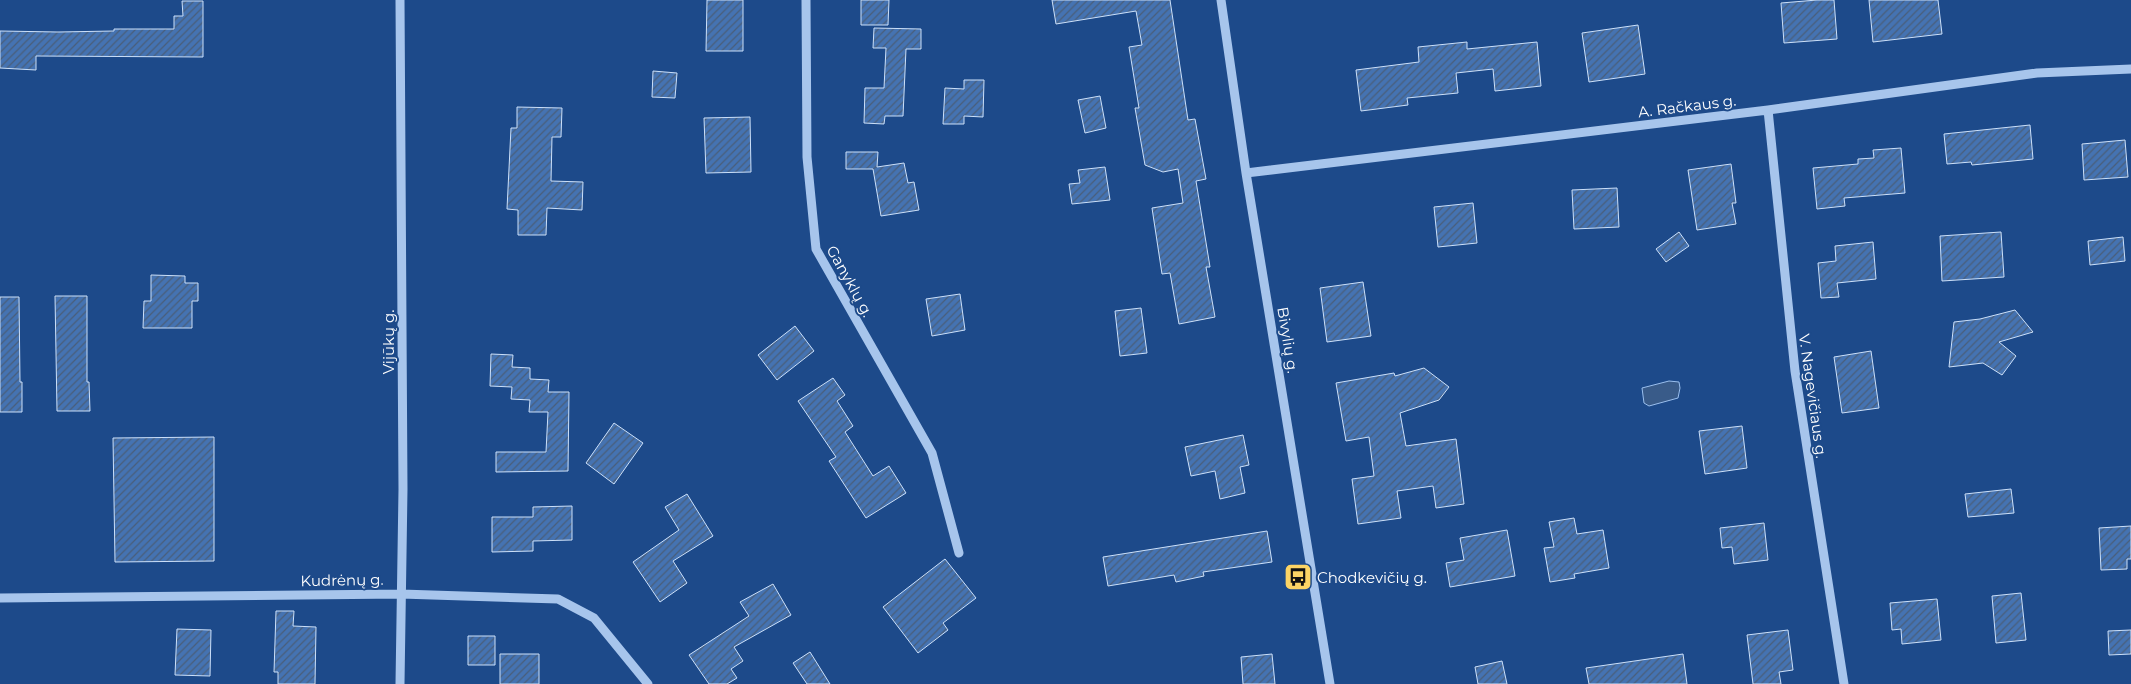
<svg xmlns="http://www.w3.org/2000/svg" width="2131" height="684" viewBox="0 0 2131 684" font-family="Montserrat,sans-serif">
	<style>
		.water { fill: #395b89; stroke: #9abfee }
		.building { fill: url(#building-hatch); stroke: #cce0f9 }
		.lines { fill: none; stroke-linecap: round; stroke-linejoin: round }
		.minor { stroke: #a7c5ec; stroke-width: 9 }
		.labels { text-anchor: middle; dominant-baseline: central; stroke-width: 4; stroke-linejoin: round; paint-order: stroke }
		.street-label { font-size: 15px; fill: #fff; stroke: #1d4a8a }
		.poi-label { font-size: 15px; fill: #fff; stroke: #1d4a8a; text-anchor: start }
	</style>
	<defs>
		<pattern id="building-hatch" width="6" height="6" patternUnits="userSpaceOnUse" patternTransform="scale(1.25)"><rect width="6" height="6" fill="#4573b2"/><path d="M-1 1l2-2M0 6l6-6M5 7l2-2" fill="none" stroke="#495e7a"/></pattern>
	</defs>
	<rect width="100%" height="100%" fill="#1d4a8a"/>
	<path class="water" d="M 1669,381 L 1679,382 L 1680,388 L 1678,398 L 1649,406 L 1644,403 L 1642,388 Z"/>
	<path class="building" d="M 707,0 L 743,0 L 743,51 L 706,51 Z
		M 861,0 L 889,0 L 888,25 L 861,25 Z
		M 1052,0 L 1170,0 L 1188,120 L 1195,119 L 1206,179 L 1196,181 L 1210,267 L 1206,267 L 1215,317 L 1179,324 L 1170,273 L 1162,274 L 1152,208 L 1183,203 L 1178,169 L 1163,172 L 1145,165 L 1135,108 L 1139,108 L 1129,47 L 1142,45 L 1136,11 L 1056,24 Z
		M 1817,0 L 1834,0 L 1837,39 L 1784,43 L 1781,3 Z
		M 1869,0 L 1938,0 L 1942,34 L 1873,42 Z
		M 182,1 L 203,1 L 203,57 L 36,56 L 36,70 L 0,68 L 0,31 L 58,32 L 114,31 L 114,29 L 174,29 L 174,16 L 183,16 Z
		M 1638,25 L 1645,74 L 1589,82 L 1582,33 Z
		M 874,28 L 921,29 L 921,49 L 906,49 L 903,116 L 885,116 L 884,124 L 864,123 L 865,88 L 884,88 L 886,48 L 873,48 Z
		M 1467,42 L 1467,49 L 1537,42 L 1541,86 L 1495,91 L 1493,69 L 1456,73 L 1458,93 L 1407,98 L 1408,105 L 1361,111 L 1356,70 L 1419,62 L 1418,47 Z
		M 653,71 L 677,73 L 675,98 L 652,97 Z
		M 964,80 L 984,80 L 983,117 L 964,116 L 964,124 L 943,124 L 945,88 L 964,89 Z
		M 1100,96 L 1106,128 L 1085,133 L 1078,100 Z
		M 517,107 L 562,108 L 561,137 L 552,137 L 551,181 L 583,182 L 582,210 L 547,208 L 546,235 L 518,235 L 518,210 L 507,209 L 511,128 L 517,128 Z
		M 750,117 L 751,172 L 706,173 L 704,118 Z
		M 2030,125 L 2033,159 L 1972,165 L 1971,162 L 1947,164 L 1944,134 Z
		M 2125,140 L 2128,177 L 2084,180 L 2082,144 Z
		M 1901,148 L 1905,193 L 1844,198 L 1845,206 L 1817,209 L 1813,168 L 1858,164 L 1858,159 L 1874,158 L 1873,150 Z
		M 846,152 L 878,152 L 877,167 L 904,163 L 908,183 L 914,182 L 919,210 L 881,216 L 873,169 L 846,169 Z
		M 1731,164 L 1736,203 L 1732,203 L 1736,224 L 1697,230 L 1688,170 Z
		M 1105,167 L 1110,200 L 1072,204 L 1069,184 L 1080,183 L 1078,170 Z
		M 1617,188 L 1619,227 L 1574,229 L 1572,190 Z
		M 1473,203 L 1477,243 L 1438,247 L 1434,207 Z
		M 1679,232 L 1689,246 L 1666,262 L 1656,249 Z
		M 2001,232 L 2004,277 L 1942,281 L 1940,236 Z
		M 2123,237 L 2125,261 L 2090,265 L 2088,241 Z
		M 1873,242 L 1876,279 L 1837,283 L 1839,297 L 1821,298 L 1818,263 L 1836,261 L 1835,246 Z
		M 151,275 L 185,276 L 185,283 L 198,283 L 198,301 L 192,301 L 192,328 L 143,328 L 144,301 L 151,301 Z
		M 1363,282 L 1371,336 L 1327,342 L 1320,288 Z
		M 960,294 L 965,330 L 932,336 L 926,299 Z
		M 55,296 L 87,296 L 87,382 L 89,382 L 90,411 L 57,411 Z
		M 0,297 L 19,297 L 20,382 L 22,382 L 22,412 L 0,412 Z
		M 1141,308 L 1147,353 L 1120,356 L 1115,311 Z
		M 2015,310 L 2033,332 L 1999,342 L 2016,356 L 2002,375 L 1983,363 L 1949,367 L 1954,322 L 1980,319 Z
		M 795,326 L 814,351 L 777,380 L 758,355 Z
		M 1871,351 L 1879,408 L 1842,413 L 1834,357 Z
		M 491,354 L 513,355 L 512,367 L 530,368 L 530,379 L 549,380 L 548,392 L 569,392 L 568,471 L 496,472 L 496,452 L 546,452 L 548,412 L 529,412 L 530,400 L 511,399 L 512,387 L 490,386 Z
		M 1424,368 L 1449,387 L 1439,400 L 1400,413 L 1406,446 L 1456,439 L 1464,504 L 1436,508 L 1433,486 L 1397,491 L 1401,518 L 1358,524 L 1352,479 L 1374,476 L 1369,437 L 1346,441 L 1336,383 L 1394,373 L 1395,376 Z
		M 833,378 L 845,395 L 837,401 L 853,426 L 845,432 L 873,476 L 889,466 L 906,493 L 866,518 L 829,461 L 836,457 L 798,401 Z
		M 614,423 L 643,443 L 614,484 L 586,463 Z
		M 1742,426 L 1747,468 L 1705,474 L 1699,431 Z
		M 1243,435 L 1249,465 L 1240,467 L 1245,493 L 1220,499 L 1215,471 L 1191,476 L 1185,447 Z
		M 214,437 L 214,561 L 115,562 L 113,438 Z
		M 2011,489 L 2014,513 L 1968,517 L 1965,494 Z
		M 687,494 L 713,536 L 673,561 L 687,583 L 660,602 L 633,562 L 679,530 L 665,507 Z
		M 572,506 L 572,540 L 533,541 L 533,551 L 492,552 L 492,517 L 533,517 L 533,507 Z
		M 1574,518 L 1577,534 L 1603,530 L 1609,568 L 1574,574 L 1575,578 L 1550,582 L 1544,548 L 1554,547 L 1549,522 Z
		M 1764,523 L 1768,560 L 1734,564 L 1732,547 L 1722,548 L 1720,528 Z
		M 2131,526 L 2131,559 L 2127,559 L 2127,569 L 2101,570 L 2099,528 Z
		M 1507,530 L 1515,576 L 1450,587 L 1446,563 L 1464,560 L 1460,538 Z
		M 1267,531 L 1272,562 L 1203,572 L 1204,576 L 1176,582 L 1174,575 L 1108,586 L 1103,557 Z
		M 945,559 L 976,598 L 943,623 L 948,630 L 918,653 L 883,607 Z
		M 773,584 L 791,615 L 734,647 L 743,661 L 731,669 L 737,678 L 727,684 L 709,684 L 689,655 L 749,616 L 740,602 Z
		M 2021,593 L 2026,640 L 1996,643 L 1992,596 Z
		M 1937,599 L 1941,640 L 1902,644 L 1901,629 L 1892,630 L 1890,603 Z
		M 276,611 L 294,611 L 293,626 L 316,627 L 315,684 L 278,684 L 278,672 L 274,672 Z
		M 177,629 L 211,630 L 210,676 L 175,675 Z
		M 1788,630 L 1793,670 L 1779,672 L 1781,684 L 1753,684 L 1747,635 Z
		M 2131,630 L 2131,654 L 2109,655 L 2108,631 Z
		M 468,636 L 495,636 L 495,665 L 468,665 Z
		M 810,652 L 830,684 L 807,684 L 793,663 Z
		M 500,654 L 539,654 L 539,684 L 500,684 Z
		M 1272,654 L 1275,684 L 1243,684 L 1241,657 Z
		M 1683,654 L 1687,684 L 1589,684 L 1586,668 Z
		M 1502,661 L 1507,684 L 1478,684 L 1475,667 Z"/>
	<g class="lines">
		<path class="minor" d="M 400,0 L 403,489 L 400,684
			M 806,0 L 807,157 L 816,249 L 932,453 L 959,553
			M 1221,0 L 1246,173 L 1330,684
			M 1768,110 L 1795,371 L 1844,684
			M 1246,173 L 1768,110 L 2037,73 L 2131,69
			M 0,598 L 401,594 L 558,599 L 594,618 L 648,684"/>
	</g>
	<defs>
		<symbol id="bus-square" viewBox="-11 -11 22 22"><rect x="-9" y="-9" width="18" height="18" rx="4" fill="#fcd465" stroke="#1d4a8a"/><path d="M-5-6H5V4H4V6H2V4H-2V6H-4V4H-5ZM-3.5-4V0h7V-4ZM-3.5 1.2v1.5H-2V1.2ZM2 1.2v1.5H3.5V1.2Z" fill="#111"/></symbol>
	</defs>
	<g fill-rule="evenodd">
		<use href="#bus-square" x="1282" y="561" width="32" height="32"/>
	</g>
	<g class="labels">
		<g class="street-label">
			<text transform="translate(1687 106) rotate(-7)">A. Račkaus g.</text>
			<text transform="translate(850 281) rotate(61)">Ganyklų g.</text>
			<text transform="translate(1288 340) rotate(81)">Bivylių g.</text>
			<text transform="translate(388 342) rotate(-90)">Vijūkų g.</text>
			<text transform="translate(1813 396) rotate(82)">V. Nagevičiaus g.</text>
			<text transform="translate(342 580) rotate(-1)">Kudrėnų g.</text>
		</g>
		<g class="poi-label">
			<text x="1317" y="577">Chodkevičių g.</text>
		</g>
	</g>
</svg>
